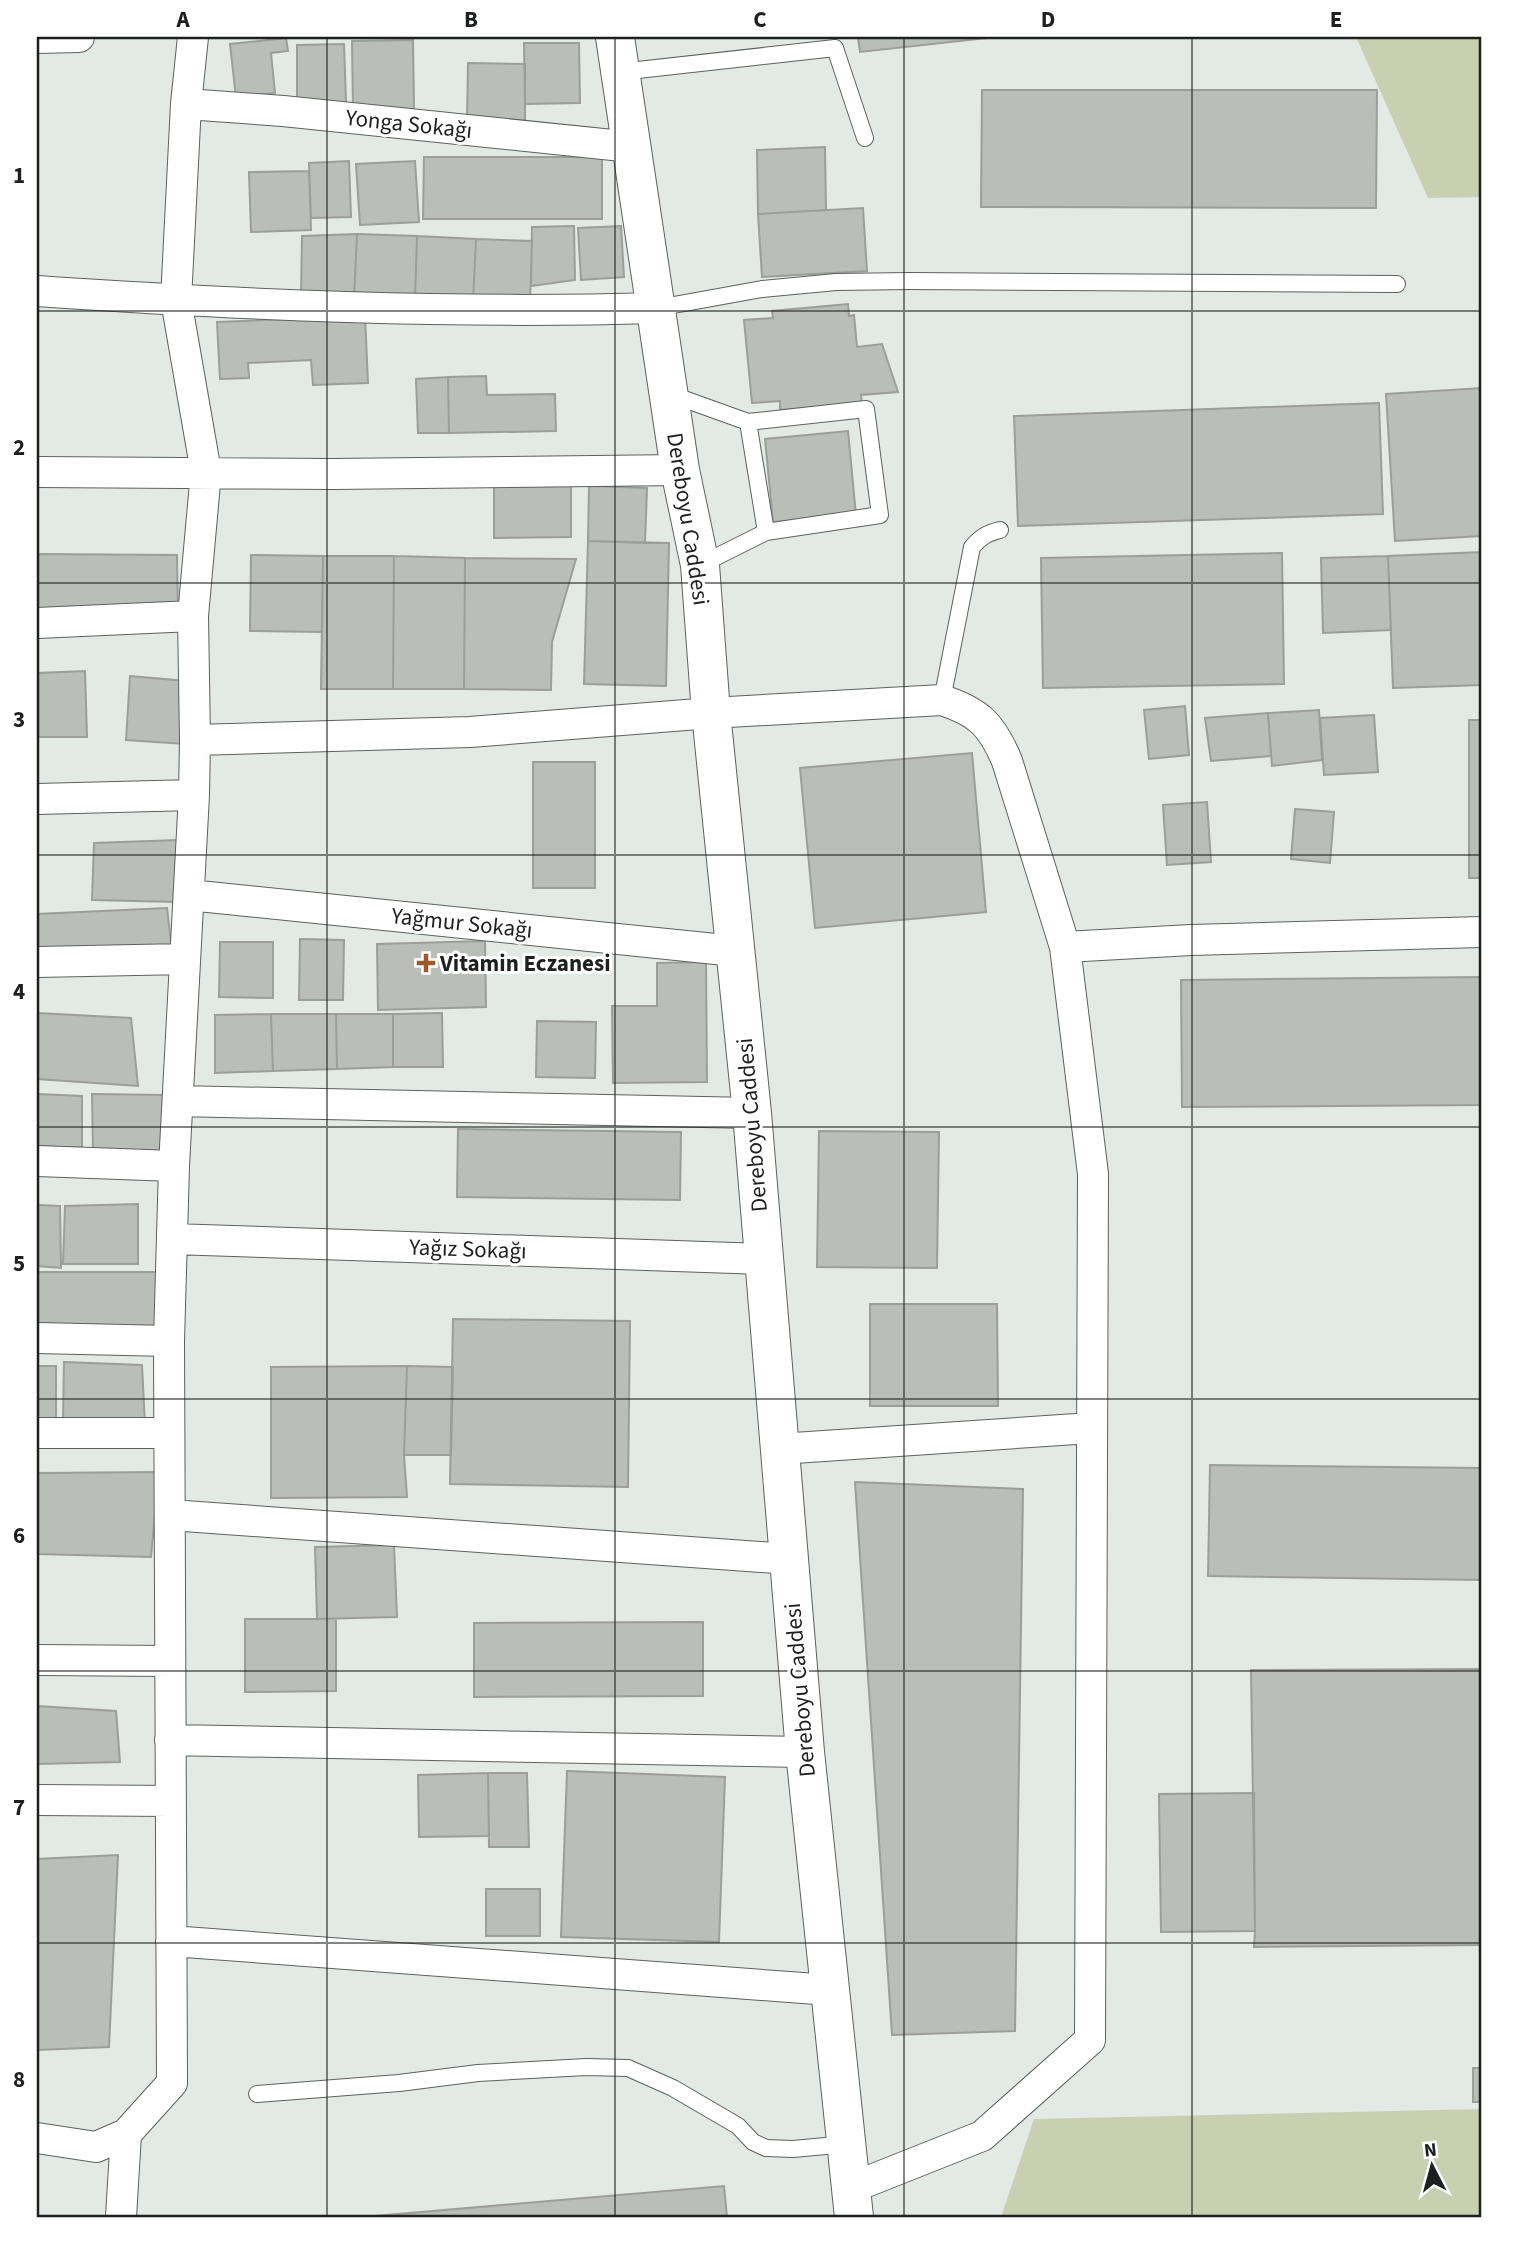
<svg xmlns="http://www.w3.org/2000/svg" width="1519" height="2254" viewBox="0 0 1519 2254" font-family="'Source Sans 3',sans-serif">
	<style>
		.green { fill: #c9cfb1 }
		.building { fill: #babeb9; stroke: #9b9e99; stroke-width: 2 }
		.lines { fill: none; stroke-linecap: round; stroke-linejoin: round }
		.lane-casing { stroke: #5c615e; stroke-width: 18 }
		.street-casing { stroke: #5c615e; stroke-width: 32 }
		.secondary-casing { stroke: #5c615e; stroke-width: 40 }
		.lane { stroke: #fff; stroke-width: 16 }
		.street { stroke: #fff; stroke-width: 30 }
		.secondary { stroke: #fff; stroke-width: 38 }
		.grid { fill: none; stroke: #1e201f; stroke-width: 2; stroke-opacity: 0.55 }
		.poi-dot { fill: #9b5828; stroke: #fff; stroke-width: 2.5 }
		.labels { text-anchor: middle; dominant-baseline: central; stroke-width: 6; stroke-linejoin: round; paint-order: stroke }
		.street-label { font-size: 23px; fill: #1e201f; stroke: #fff }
		.poi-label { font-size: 23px; font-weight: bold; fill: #1e201f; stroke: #fff; text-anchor: start }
		.neatline { fill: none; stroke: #1e201f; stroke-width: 2.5 }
		.grid-label { font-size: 23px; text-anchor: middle; font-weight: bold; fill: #1e201f }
	</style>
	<rect width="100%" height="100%" fill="#e3e9e5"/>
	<path class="green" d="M 1356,37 L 1482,37 L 1482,197 L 1428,198 Z
		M 1482,2109 L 1482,2217 L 1001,2217 L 1034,2119 Z"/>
	<path class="building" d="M 858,37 L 996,37 L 860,52 Z
		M 286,38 L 288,51 L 271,53 L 275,93 L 236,98 L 230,44 Z
		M 413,40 L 414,109 L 353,111 L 352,41 Z
		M 524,43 L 579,43 L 580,103 L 525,104 Z
		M 344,44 L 346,102 L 297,103 L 297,45 Z
		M 468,63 L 525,64 L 525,122 L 467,121 Z
		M 982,90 L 1377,90 L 1376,208 L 981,207 Z
		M 825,147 L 826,210 L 758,214 L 757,150 Z
		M 424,157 L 602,157 L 602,219 L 423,219 Z
		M 349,161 L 351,217 L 311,218 L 309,163 Z
		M 415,161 L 419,222 L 360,225 L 356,164 Z
		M 309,171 L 311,230 L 251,232 L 249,172 Z
		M 863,208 L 867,271 L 762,277 L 758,214 Z
		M 574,226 L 575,280 L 531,286 L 532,227 Z
		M 621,226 L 624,277 L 581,280 L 578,228 Z
		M 357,234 L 354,298 L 301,297 L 302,236 Z
		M 357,234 L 417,236 L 415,300 L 354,298 Z
		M 417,236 L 476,239 L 473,302 L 415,300 Z
		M 476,239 L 532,241 L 530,305 L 473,302 Z
		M 848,304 L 849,316 L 854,315 L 857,347 L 882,344 L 898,392 L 861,395 L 862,403 L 780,410 L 780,401 L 752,403 L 744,320 L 773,318 L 772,311 Z
		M 365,316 L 368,383 L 313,385 L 311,360 L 248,363 L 249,378 L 220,379 L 217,322 Z
		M 486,376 L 487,395 L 555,394 L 556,431 L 449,433 L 448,377 Z
		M 448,377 L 449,433 L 418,433 L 416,379 Z
		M 1482,388 L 1482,536 L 1395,541 L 1386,394 Z
		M 1379,403 L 1383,514 L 1018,526 L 1014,416 Z
		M 848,431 L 856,515 L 773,522 L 765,439 Z
		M 571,480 L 571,537 L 494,538 L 494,481 Z
		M 589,486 L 647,488 L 645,543 L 588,541 Z
		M 588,541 L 669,543 L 666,686 L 584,684 Z
		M 1482,552 L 1482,685 L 1393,688 L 1388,556 Z
		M 1282,553 L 1284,684 L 1043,688 L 1041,558 Z
		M 37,554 L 177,555 L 178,616 L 37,615 Z
		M 251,555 L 323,556 L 322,632 L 250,631 Z
		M 323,556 L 394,556 L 393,689 L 321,689 Z
		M 394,556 L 465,558 L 464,689 L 393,689 Z
		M 1388,556 L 1391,630 L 1323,633 L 1321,558 Z
		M 465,558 L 576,559 L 552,642 L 551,690 L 464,689 Z
		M 85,671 L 87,737 L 37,737 L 37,673 Z
		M 130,676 L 186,681 L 185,744 L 126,740 Z
		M 1185,706 L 1189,755 L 1149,759 L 1144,710 Z
		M 1319,710 L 1322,760 L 1272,766 L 1268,713 Z
		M 1268,713 L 1271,756 L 1211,761 L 1205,718 Z
		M 1374,715 L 1378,772 L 1324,775 L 1320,718 Z
		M 1469,720 L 1482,720 L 1482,878 L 1469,878 Z
		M 972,753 L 986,912 L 815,928 L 800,768 Z
		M 533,762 L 595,762 L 595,888 L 533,888 Z
		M 1207,802 L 1211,862 L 1167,865 L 1163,805 Z
		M 1295,809 L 1334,812 L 1330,863 L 1291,859 Z
		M 177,840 L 177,902 L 92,900 L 94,843 Z
		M 167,908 L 172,951 L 37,956 L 37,914 Z
		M 300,939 L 344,940 L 343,1000 L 299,1000 Z
		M 485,941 L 486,1007 L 378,1010 L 377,944 Z
		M 220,942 L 273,942 L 273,998 L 219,997 Z
		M 706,962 L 707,1082 L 613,1083 L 612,1006 L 657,1006 L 657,963 Z
		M 1482,977 L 1482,1105 L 1182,1107 L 1181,980 Z
		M 37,1013 L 131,1018 L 138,1086 L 37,1079 Z
		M 442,1013 L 443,1067 L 393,1067 L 393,1014 Z
		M 271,1014 L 273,1071 L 215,1073 L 215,1015 Z
		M 271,1014 L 336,1014 L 337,1069 L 273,1071 Z
		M 336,1014 L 393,1014 L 393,1067 L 337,1069 Z
		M 537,1021 L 596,1022 L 595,1078 L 536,1077 Z
		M 37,1094 L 82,1096 L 82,1148 L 37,1146 Z
		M 92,1094 L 165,1095 L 163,1155 L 93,1150 Z
		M 458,1129 L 681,1132 L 680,1200 L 457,1197 Z
		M 819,1131 L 939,1132 L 937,1268 L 817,1267 Z
		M 138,1204 L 138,1264 L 63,1264 L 65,1206 Z
		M 37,1205 L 60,1206 L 61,1268 L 37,1266 Z
		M 37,1272 L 156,1272 L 159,1334 L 37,1330 Z
		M 870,1304 L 997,1304 L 998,1406 L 870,1406 Z
		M 453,1319 L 630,1321 L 628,1487 L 450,1484 Z
		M 64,1362 L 142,1365 L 145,1425 L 63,1420 Z
		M 37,1366 L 56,1366 L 56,1422 L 37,1422 Z
		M 407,1366 L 404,1455 L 407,1497 L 271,1498 L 271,1367 Z
		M 407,1366 L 453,1367 L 451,1455 L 404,1455 Z
		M 1210,1465 L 1482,1468 L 1482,1580 L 1208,1576 Z
		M 159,1472 L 151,1557 L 37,1554 L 37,1473 Z
		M 855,1482 L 1023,1489 L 1015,2031 L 892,2035 Z
		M 394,1545 L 397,1617 L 317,1619 L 315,1547 Z
		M 245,1619 L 336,1619 L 336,1691 L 245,1692 Z
		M 703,1622 L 703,1696 L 474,1697 L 474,1623 Z
		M 1482,1669 L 1482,1945 L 1254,1947 L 1255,1931 L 1251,1670 Z
		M 37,1706 L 116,1711 L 120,1762 L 37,1764 Z
		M 567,1771 L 725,1777 L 719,1942 L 561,1937 Z
		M 488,1773 L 489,1836 L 419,1837 L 418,1775 Z
		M 488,1773 L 527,1773 L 529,1847 L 489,1847 Z
		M 1254,1793 L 1255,1931 L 1161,1932 L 1159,1794 Z
		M 118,1855 L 109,2047 L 37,2050 L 37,1859 Z
		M 486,1889 L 540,1889 L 540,1936 L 486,1936 Z
		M 1473,2068 L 1482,2068 L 1482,2102 L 1473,2102 Z
		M 724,2186 L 727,2217 L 363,2217 Z"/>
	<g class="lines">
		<defs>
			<path id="lane" d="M 620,72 L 835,48 L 865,138
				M 657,308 L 762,289 L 836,282 L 910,281 L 1397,284
				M 670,394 L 748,422 L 866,409 L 880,515 L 766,532 L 700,565
				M 748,422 L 766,532
				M 942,700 L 972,547 C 981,537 987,533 1000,530
				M 257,2094 L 399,2083 L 478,2073 L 586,2067 L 628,2068 L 673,2088 L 738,2126 L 753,2142 L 766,2148 L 793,2149 L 847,2144"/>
			<path id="street" d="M 37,38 L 79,37
				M 186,104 L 283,111 L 632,147
				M 37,291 C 243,305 450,314 657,308
				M 37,472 L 333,474 L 680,470
				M 37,623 L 193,616
				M 195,740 L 470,732 L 711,713 L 942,700 C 979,712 992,725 1007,761 L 1065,947 L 1093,1174 L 1090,2040 L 982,2136 L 851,2188
				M 37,799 L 194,795
				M 189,895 L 735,951
				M 1065,947 L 1191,940 L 1482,932
				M 37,962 L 185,959
				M 178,1101 L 752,1113
				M 37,1161 L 174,1166
				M 172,1239 L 764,1259
				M 37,1338 L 169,1341
				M 37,1433 L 169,1433
				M 779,1449 L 1091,1428
				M 170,1515 L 789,1559
				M 37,1660 L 170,1661
				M 170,1740 L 805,1752
				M 37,1800 L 171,1801
				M 171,1941 L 830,1990
				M 37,2138 L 96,2147 L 126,2134 L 172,2083 L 169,1341 L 174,1166 L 194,795 L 195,740 L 193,616 L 206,472 L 176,300 L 186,104 L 193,37
				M 121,2217 L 126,2134"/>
			<path id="secondary" d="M 615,37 L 680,470 L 700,565 L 711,713 L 752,1113 L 805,1752 L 854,2217"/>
		</defs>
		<use href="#lane" class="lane-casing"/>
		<use href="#street" class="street-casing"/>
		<use href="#secondary" class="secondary-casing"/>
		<use href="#lane" class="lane"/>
		<use href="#street" class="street"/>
		<use href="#secondary" class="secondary"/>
	</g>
	<path class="grid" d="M 327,37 L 327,2217M 615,37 L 615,2217M 904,37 L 904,2217M 1192,37 L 1192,2217M 37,311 L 1482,311M 37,583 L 1482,583M 37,855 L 1482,855M 37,1127 L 1482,1127M 37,1399 L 1482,1399M 37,1671 L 1482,1671M 37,1943 L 1482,1943"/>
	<path class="poi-dot" d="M422.5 952.5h7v7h7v7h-7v7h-7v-7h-7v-7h7z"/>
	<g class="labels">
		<g class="street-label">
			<text transform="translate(409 124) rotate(6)">Yonga Sokağı</text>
			<text transform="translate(688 519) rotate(81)">Dereboyu Caddesi</text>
			<text transform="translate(462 923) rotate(6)">Yağmur Sokağı</text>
			<text transform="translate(752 1125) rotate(-95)">Dereboyu Caddesi</text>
			<text transform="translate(468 1249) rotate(2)">Yağız Sokağı</text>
			<text transform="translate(800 1690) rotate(-95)">Dereboyu Caddesi</text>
		</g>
		<g class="poi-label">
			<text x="440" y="963">Vitamin Eczanesi</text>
		</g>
	</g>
	<rect width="1519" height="2254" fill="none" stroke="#ffffff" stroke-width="77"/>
	<g transform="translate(1432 2166) rotate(354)" stroke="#ffffff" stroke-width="5" paint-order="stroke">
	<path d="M0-5L12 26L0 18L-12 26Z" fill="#1e201f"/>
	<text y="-10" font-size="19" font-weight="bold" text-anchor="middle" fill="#1e201f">N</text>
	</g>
	<rect x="38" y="38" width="1442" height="2178" class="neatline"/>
	<g class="grid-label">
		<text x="183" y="27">A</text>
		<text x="471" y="27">B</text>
		<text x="760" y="27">C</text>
		<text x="1048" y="27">D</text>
		<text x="1336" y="27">E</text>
		<text x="19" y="183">1</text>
		<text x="19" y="455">2</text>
		<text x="19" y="727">3</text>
		<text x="19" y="999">4</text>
		<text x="19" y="1271">5</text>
		<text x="19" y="1543">6</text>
		<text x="19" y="1815">7</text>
		<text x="19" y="2087">8</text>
	</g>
</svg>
